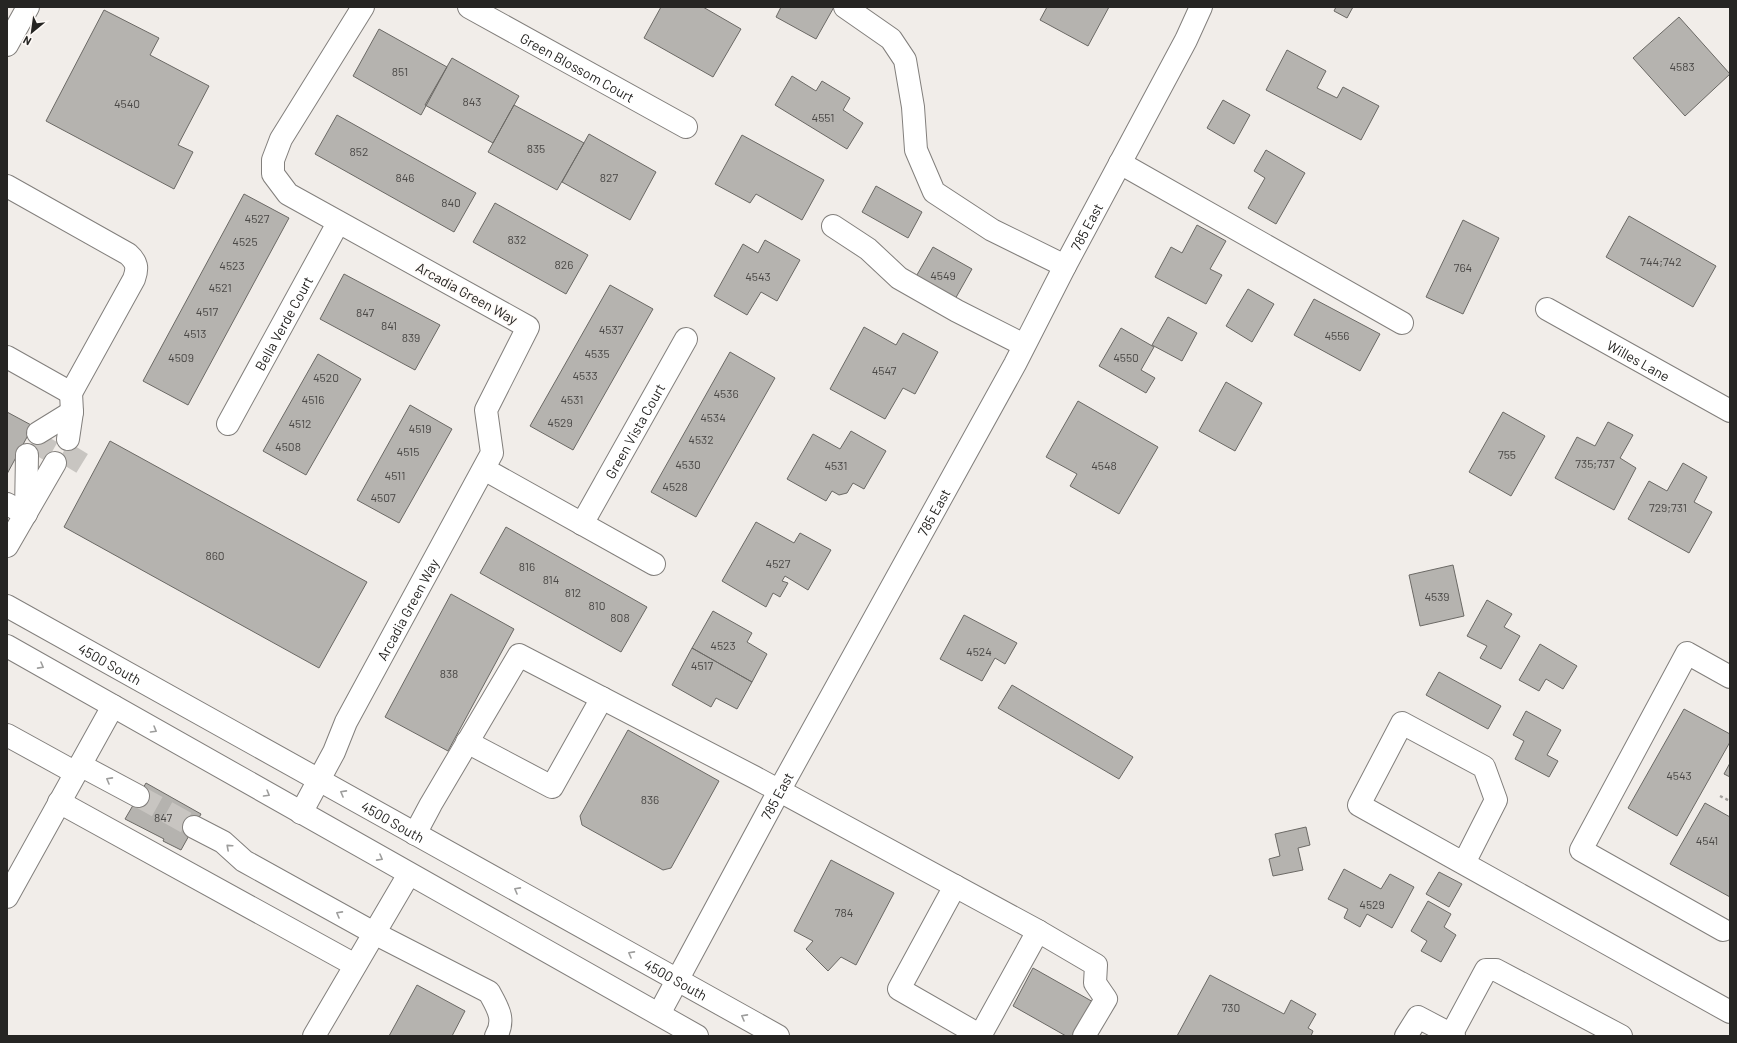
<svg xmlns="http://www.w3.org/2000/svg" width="1737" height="1043" viewBox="0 0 1737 1043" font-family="Barlow,sans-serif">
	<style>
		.building { fill: #b5b3af; stroke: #6b6965 }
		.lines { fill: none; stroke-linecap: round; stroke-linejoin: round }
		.minor-tunnel { stroke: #c8c5c1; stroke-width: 22; stroke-dasharray: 22 11; stroke-linecap: butt }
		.minor-casing { stroke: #827f7c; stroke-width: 24 }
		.major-casing { stroke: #827f7c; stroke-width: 24 }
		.path { stroke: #a3a09d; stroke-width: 2.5; stroke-dasharray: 3 3; stroke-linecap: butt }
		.minor { stroke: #fff; stroke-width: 22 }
		.major { stroke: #fff; stroke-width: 22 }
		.oneway { stroke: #9d9d9c }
		.labels { text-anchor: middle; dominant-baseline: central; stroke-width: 3; stroke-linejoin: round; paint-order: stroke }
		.number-label { font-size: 12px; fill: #4a4846 }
		.street-label { font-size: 14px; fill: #262523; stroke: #fefaf7 }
	</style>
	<rect width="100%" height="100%" fill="#f1ede9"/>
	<path class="building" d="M 661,7 L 703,7 L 741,29 L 713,77 L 644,38 Z
		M 781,7 L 834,7 L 816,39 L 776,17 Z
		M 1047,7 L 1109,7 L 1088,46 L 1040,20 Z
		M 1336,7 L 1353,7 L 1347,18 L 1334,11 Z
		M 104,10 L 159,38 L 150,55 L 209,86 L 178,145 L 193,152 L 174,189 L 46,121 Z
		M 1679,17 L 1730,74 L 1685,116 L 1633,58 Z
		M 379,29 L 447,67 L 421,115 L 353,76 Z
		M 1287,50 L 1326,71 L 1317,88 L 1337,98 L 1343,87 L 1379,106 L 1361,140 L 1266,90 Z
		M 452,58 L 519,96 L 493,143 L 425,105 Z
		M 792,76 L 816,91 L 822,81 L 850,98 L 843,110 L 863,123 L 847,149 L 775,105 Z
		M 1223,100 L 1250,115 L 1234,144 L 1207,128 Z
		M 514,105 L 584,143 L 557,190 L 488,152 Z
		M 337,115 L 476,193 L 454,232 L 315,154 Z
		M 589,134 L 656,172 L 630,220 L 562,182 Z
		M 742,135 L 824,180 L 802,220 L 756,194 L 750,203 L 715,184 Z
		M 1266,150 L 1305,173 L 1276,224 L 1248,208 L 1265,178 L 1254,171 Z
		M 876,186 L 922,212 L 908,238 L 862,212 Z
		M 244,194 L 289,218 L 188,405 L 143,381 Z
		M 495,203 L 588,255 L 566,294 L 473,242 Z
		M 1629,216 L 1716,266 L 1693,307 L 1606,257 Z
		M 1463,220 L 1499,238 L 1463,314 L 1426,297 Z
		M 1197,225 L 1226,241 L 1210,269 L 1222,275 L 1206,304 L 1155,277 L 1171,247 L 1182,253 Z
		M 765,240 L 800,260 L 777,301 L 761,292 L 747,315 L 714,296 L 743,244 L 758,253 Z
		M 933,247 L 972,269 L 954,301 L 914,280 Z
		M 344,274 L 440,325 L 415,370 L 320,319 Z
		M 610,285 L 653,309 L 573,450 L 530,426 Z
		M 1248,289 L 1274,304 L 1252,342 L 1226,326 Z
		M 1314,299 L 1380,334 L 1360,371 L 1294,335 Z
		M 1168,317 L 1197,333 L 1182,361 L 1152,345 Z
		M 864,327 L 896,345 L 903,333 L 938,352 L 915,394 L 903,388 L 885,419 L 830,389 Z
		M 1121,328 L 1154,347 L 1141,370 L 1155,378 L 1146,393 L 1099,366 Z
		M 730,352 L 775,378 L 696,517 L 651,492 Z
		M 318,354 L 361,379 L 306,475 L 263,451 Z
		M 1226,382 L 1262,403 L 1235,451 L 1199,431 Z
		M 1078,401 L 1158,447 L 1119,514 L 1070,486 L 1077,474 L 1046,457 Z
		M 410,405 L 452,429 L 399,523 L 357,500 Z
		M 7,412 L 33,426 L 7,474 Z
		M 1503,412 L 1545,436 L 1511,496 L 1469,472 Z
		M 1608,422 L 1633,435 L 1620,458 L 1636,468 L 1614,510 L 1555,478 L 1577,437 L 1595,446 Z
		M 851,431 L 886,451 L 864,489 L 853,483 L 847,493 L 839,495 L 832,491 L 826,501 L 787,479 L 813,434 L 840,449 Z
		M 110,441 L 367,582 L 319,668 L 64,527 Z
		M 1683,463 L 1707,477 L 1694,502 L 1712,512 L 1689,553 L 1628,519 L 1649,481 L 1667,491 Z
		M 756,522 L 794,543 L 800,533 L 831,550 L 808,590 L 785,576 L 782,581 L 788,583 L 780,597 L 773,593 L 766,607 L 722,581 Z
		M 506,527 L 647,607 L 621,652 L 480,573 Z
		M 1453,565 L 1464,616 L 1420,626 L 1409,575 Z
		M 451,594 L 514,629 L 448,751 L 385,717 Z
		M 1487,600 L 1512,614 L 1504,627 L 1520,636 L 1501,669 L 1480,658 L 1487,646 L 1467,636 Z
		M 713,611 L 752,633 L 747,642 L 767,654 L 752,682 L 692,648 Z
		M 964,615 L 1017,643 L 1005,664 L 995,658 L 982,681 L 940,659 Z
		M 1540,644 L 1577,666 L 1563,689 L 1546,679 L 1539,691 L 1519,680 Z
		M 692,648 L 752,682 L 737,709 L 716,698 L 711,707 L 672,685 Z
		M 1439,672 L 1501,706 L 1488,729 L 1426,695 Z
		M 1012,685 L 1133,757 L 1119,779 L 998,708 Z
		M 1684,709 L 1730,734 L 1730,742 L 1677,836 L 1628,808 Z
		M 1526,711 L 1561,730 L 1547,755 L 1558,761 L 1549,777 L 1515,759 L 1524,741 L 1513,735 Z
		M 628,730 L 719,781 L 671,868 L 663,870 L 582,825 L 580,816 Z
		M 1730,763 L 1730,777 L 1724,774 Z
		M 146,783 L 201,814 L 181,850 L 163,841 L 164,839 L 125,819 Z
		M 1705,803 L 1730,817 L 1730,897 L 1670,864 Z
		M 1306,827 L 1310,845 L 1298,848 L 1303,870 L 1273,876 L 1269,859 L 1280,856 L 1275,834 Z
		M 831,860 L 894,893 L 856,965 L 841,957 L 828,971 L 806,949 L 813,941 L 794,931 Z
		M 1344,869 L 1381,889 L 1390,874 L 1414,887 L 1392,928 L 1367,914 L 1360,927 L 1344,918 L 1348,909 L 1328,899 Z
		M 1439,872 L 1462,884 L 1449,907 L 1426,894 Z
		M 1428,901 L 1451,914 L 1444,927 L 1456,935 L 1441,962 L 1421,951 L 1427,941 L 1411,931 Z
		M 1033,968 L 1095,1003 L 1077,1036 L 1066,1036 L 1013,1006 Z
		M 1210,975 L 1284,1014 L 1291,1000 L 1316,1014 L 1308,1028 L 1313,1031 L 1311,1036 L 1177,1036 Z
		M 417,985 L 465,1011 L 452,1036 L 389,1036 Z"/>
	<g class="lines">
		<path class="minor-tunnel" d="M 37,456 L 49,435
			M 67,467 L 83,441
			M 138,796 L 194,827"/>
		<defs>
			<g id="minor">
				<path id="s1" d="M 469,7 L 686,127"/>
				<path d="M 845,7 L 891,39 L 905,60 L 913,107 L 916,150 L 934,192 L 992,230 L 1065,266"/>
				<path d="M 7,45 L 28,7"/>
				<path d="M 1120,163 L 1402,323"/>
				<path d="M 7,186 L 128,254 C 137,262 138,268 134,279 L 71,393 L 7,357"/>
				<path d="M 833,226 L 868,249 L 899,278 L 957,311 L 1024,345"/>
				<path id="s2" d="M 1547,309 L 1730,411"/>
				<path id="s3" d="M 228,424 L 338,223"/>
				<path d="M 38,433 L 72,412"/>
				<path d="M 68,439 L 72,412 L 71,393"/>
				<path d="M 484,469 L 654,564"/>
				<path d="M 7,504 L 26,514"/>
				<path d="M 26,511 L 27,455"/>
				<path id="s4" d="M 582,524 L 686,339"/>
				<path d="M 7,546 L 55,463"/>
				<path d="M 7,735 L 76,773"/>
				<path d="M 467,742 L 552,787 L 602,698"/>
				<path d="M 80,765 L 138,796"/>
				<path d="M 59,802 L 355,965"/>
				<path id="s5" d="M 301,813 L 334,752 L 346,722 L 492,453 L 486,410 L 528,327 L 288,194 L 273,174 L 273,160 L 281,139 L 363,7"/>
				<path d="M 194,827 L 223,842 L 244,861 L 374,933 L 489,992 C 497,1007 506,1019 496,1036"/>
				<path d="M 415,834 L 431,804 L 519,655 L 754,777 L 1038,931 L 980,1036"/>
				<path d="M 1464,863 L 1496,800 L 1484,767 L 1402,723 L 1359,805 L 1730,1012"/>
				<path d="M 955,886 L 899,989 L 981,1036"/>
				<path d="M 7,897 L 113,706"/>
				<path d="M 1723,930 L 1581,850 L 1687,653 L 1730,677"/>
				<path d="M 1038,931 L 1096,965 L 1095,983 L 1106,999 L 1084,1036"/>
				<path id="s6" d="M 659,1014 L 779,791 L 1015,364 L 1065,266 L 1186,40 L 1201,7"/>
				<path d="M 1451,1035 L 1486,970 L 1496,970 L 1621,1036"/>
				<path d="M 314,1036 L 409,874"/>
				<path d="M 1406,1036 L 1418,1017 L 1454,1036"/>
			</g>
			<g id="major">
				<path id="s7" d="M 7,606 L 778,1036"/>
				<path d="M 7,646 L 697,1036"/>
			</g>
		</defs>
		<use href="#minor" class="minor-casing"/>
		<use href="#major" class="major-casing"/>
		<path class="path" d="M 1720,796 L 1730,801"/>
		<use href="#minor" class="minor"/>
		<use href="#major" class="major"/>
	</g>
	<defs><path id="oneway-chevron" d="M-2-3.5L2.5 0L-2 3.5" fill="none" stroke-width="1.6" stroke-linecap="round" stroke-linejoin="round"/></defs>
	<g class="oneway">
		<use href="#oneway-chevron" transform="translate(41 666) rotate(29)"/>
		<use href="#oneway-chevron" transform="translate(154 730) rotate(30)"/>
		<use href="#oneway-chevron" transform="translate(109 780) rotate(-151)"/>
		<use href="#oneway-chevron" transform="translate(343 793) rotate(-151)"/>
		<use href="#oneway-chevron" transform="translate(267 794) rotate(30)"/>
		<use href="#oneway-chevron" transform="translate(229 847) rotate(-138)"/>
		<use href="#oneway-chevron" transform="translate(380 858) rotate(29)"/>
		<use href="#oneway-chevron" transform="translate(517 890) rotate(-151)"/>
		<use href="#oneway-chevron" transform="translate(339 914) rotate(-151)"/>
		<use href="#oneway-chevron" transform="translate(631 954) rotate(-151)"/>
		<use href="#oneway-chevron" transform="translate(744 1017) rotate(-151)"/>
	</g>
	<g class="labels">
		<g class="number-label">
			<text x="1682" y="66">4583</text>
			<text x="400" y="71">851</text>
			<text x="472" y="101">843</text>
			<text x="127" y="103">4540</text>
			<text x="823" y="117">4551</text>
			<text x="536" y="148">835</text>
			<text x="359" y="151">852</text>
			<text x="405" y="177">846</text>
			<text x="609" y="177">827</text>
			<text x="451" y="202">840</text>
			<text x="257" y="218">4527</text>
			<text x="517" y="239">832</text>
			<text x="245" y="241">4525</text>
			<text x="1661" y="261">744;742</text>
			<text x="564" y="264">826</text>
			<text x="232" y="265">4523</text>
			<text x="1463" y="267">764</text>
			<text x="943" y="275">4549</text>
			<text x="758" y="276">4543</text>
			<text x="220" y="287">4521</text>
			<text x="207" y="311">4517</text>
			<text x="365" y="312">847</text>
			<text x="389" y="325">841</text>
			<text x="611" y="329">4537</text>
			<text x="195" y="333">4513</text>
			<text x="1337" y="335">4556</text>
			<text x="411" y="337">839</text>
			<text x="597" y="353">4535</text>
			<text x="181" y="357">4509</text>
			<text x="1126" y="357">4550</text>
			<text x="884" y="370">4547</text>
			<text x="585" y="375">4533</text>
			<text x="326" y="377">4520</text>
			<text x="726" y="393">4536</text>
			<text x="313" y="399">4516</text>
			<text x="572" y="399">4531</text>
			<text x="713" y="417">4534</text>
			<text x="560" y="422">4529</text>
			<text x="300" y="423">4512</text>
			<text x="420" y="428">4519</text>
			<text x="701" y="439">4532</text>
			<text x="288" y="446">4508</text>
			<text x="408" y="451">4515</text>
			<text x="1507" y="454">755</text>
			<text x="1595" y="463">735;737</text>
			<text x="688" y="464">4530</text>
			<text x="836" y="465">4531</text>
			<text x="1104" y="465">4548</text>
			<text x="395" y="475">4511</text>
			<text x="675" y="486">4528</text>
			<text x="383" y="497">4507</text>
			<text x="1668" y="507">729;731</text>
			<text x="215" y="555">860</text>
			<text x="778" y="563">4527</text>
			<text x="527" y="566">816</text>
			<text x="551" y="579">814</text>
			<text x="573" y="592">812</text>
			<text x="1437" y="596">4539</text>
			<text x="597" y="605">810</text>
			<text x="620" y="617">808</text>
			<text x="723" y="645">4523</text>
			<text x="979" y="651">4524</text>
			<text x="702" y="665">4517</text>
			<text x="449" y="673">838</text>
			<text x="1679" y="775">4543</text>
			<text x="650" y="799">836</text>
			<text x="163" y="817">847</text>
			<text x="1707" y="840">4541</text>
			<text x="1372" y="904">4529</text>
			<text x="844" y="912">784</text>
			<text x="1231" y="1007">730</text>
		</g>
		<g class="street-label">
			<text stroke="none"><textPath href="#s1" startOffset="124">Green Blossom Court</textPath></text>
			<text stroke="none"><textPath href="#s6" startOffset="896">785 East</textPath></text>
			<text transform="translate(467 293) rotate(29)">Arcadia Green Way</text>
			<text stroke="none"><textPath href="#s3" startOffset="115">Bella Verde Court</textPath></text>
			<text stroke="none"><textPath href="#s2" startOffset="105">Willes Lane</textPath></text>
			<text stroke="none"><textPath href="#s4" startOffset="107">Green Vista Court</textPath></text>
			<text stroke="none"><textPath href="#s6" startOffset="572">785 East</textPath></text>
			<text stroke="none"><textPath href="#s5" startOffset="230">Arcadia Green Way</textPath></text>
			<text stroke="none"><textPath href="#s7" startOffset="118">4500 South</textPath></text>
			<text stroke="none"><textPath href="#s6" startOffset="248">785 East</textPath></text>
			<text stroke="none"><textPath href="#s7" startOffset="442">4500 South</textPath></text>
			<text stroke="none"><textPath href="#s7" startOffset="766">4500 South</textPath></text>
		</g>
	</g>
	<rect width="1737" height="1043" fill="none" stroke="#262523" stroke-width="16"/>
	<g transform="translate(32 32) rotate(209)" stroke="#fefaf7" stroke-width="3" paint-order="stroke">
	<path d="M0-3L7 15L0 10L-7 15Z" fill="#262523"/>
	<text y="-6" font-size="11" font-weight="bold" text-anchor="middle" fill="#262523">N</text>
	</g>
</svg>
